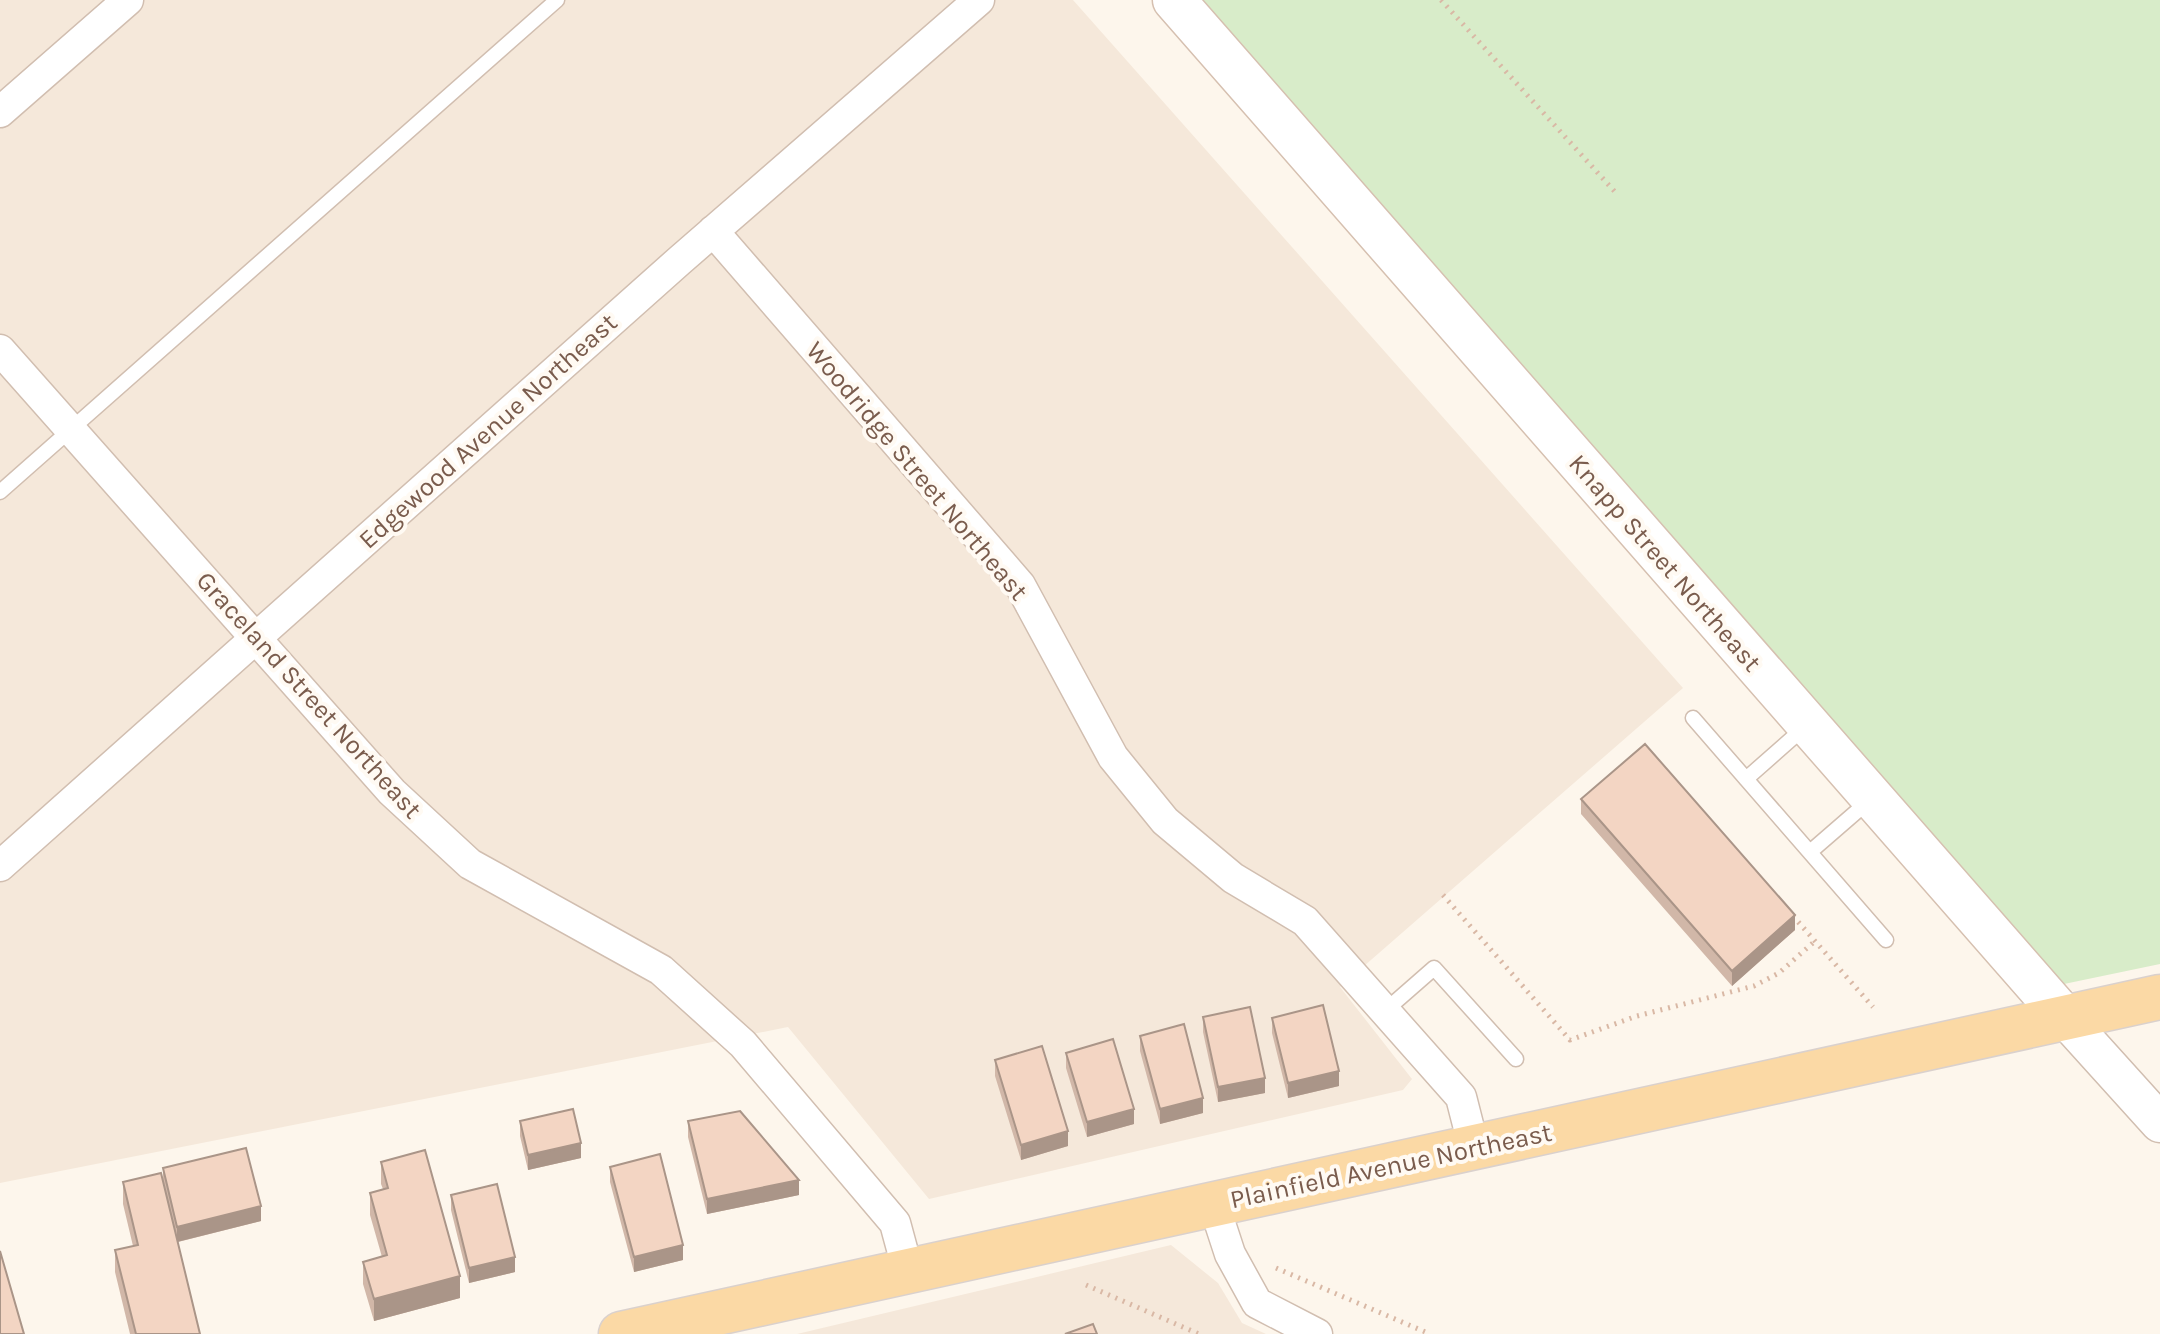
<svg xmlns="http://www.w3.org/2000/svg" width="2160" height="1334" viewBox="0 0 2160 1334" font-family="Karla,sans-serif">
	<style>
		.residential { fill: #f5e8da }
		.green { fill: #d8ecc9 }
		.lines { fill: none; stroke-linecap: round; stroke-linejoin: round }
		.service-casing { stroke: #d1beb0; stroke-width: 17 }
		.minor-casing { stroke: #d1beb0; stroke-width: 33 }
		.tertiary-casing { stroke: #d1beb0; stroke-width: 41 }
		.secondary-casing { stroke: #d6c0b0; stroke-width: 45 }
		.primary-casing { stroke: #dad1cd; stroke-width: 47 }
		.path { stroke: #d9b8a5; stroke-width: 5; stroke-dasharray: 2 6; stroke-linecap: butt }
		.service { stroke: #fff; stroke-width: 14 }
		.minor { stroke: #fff; stroke-width: 30 }
		.tertiary { stroke: #fff; stroke-width: 38 }
		.secondary { stroke: #fff; stroke-width: 42 }
		.primary { stroke: #fbd9a5; stroke-width: 44 }
		.wall { fill: #d1b7a8 }
		.shaded-wall { fill: #aa9588 }
		.building { fill: #f3d5c3; stroke: #aa9588; stroke-width: 2 }
		.labels { text-anchor: middle; dominant-baseline: central; stroke-width: 8; stroke-linejoin: round; paint-order: stroke }
		.street-label { font-size: 26px; fill: #7a5c4d; stroke: #fffaf3 }
	</style>
	<rect width="100%" height="100%" fill="#fdf6ec"/>
	<path class="residential" d="M 0,0 L 1073,0 L 1683,688 L 1340,987 L 1412,1079 L 1403,1090 L 929,1199 L 788,1027 L 0,1183 Z
		M 1171,1245 L 1218,1283 L 1242,1323 L 1266,1334 L 797,1334 Z"/>
	<path class="green" d="M 1201,0 L 2160,0 L 2160,964 L 2064,984 Z"/>
	<g class="lines">
		<defs>
			<path id="service" d="M 0,492 L 557,0
				M 1693,718 L 1886,940
				M 1746,779 L 1806,726
				M 1810,852 L 1870,800
				M 1386,1010 L 1434,968 L 1516,1059"/>
			<path id="minor" d="M 0,112 L 128,0
				M 713,231 L 1020,585 L 1113,757 L 1165,821 L 1233,878 L 1305,921 L 1461,1097 L 1474,1148
				M 0,350 L 392,792 L 470,864 L 661,970 L 743,1044 L 895,1223 L 908,1271
				M 0,866 L 679,261 L 979,0
				M 1214,1205 L 1230,1254 L 1257,1303 L 1317,1334"/>
			<path id="tertiary" d="M 2066,1019 L 2160,1123"/>
			<path id="secondary" d="M 1174,0 L 2066,1019"/>
			<path id="primary" d="M 621,1334 L 2160,997"/>
		</defs>
		<use href="#service" class="service-casing"/>
		<use href="#minor" class="minor-casing"/>
		<use href="#tertiary" class="tertiary-casing"/>
		<use href="#secondary" class="secondary-casing"/>
		<use href="#primary" class="primary-casing"/>
		<path class="path" d="M 1441,0 L 1616,193
			M 1443,895 L 1570,1040 L 1637,1016 L 1754,986 L 1779,973 L 1815,941
			M 1793,916 L 1873,1007
			M 1276,1268 L 1430,1334
			M 1086,1285 L 1199,1334"/>
		<use href="#service" class="service"/>
		<use href="#minor" class="minor"/>
		<use href="#tertiary" class="tertiary"/>
		<use href="#secondary" class="secondary"/>
		<use href="#primary" class="primary"/>
	</g>
	<path class="wall" d="M 1581,799 L 1795,930 L 1732,986 L 1581,814 Z
		M 1203,1017 L 1265,1093 L 1218,1102 L 1203,1032 Z
		M 1272,1018 L 1339,1086 L 1288,1098 L 1272,1033 Z
		M 1140,1036 L 1203,1113 L 1160,1124 L 1140,1051 Z
		M 1066,1053 L 1134,1124 L 1087,1137 L 1066,1068 Z
		M 995,1060 L 1068,1146 L 1021,1160 L 995,1076 Z
		M 520,1121 L 581,1158 L 528,1170 L 520,1136 Z
		M 688,1121 L 799,1195 L 707,1214 L 688,1137 Z
		M 381,1162 L 460,1298 L 374,1321 L 363,1284 L 363,1262 L 382,1257 L 370,1215 L 370,1193 L 383,1189 L 381,1184 Z
		M 610,1167 L 683,1260 L 634,1272 L 610,1182 Z
		M 163,1168 L 261,1221 L 178,1242 L 200,1334 L 130,1334 L 115,1272 L 115,1250 L 133,1246 L 123,1204 L 123,1182 L 163,1177 Z
		M 451,1195 L 515,1272 L 469,1283 L 451,1210 Z"/>
	<path class="shaded-wall" d="M 1795,915 L 1795,930 L 1732,986 L 1732,971 Z
		M 1339,1071 L 1339,1086 L 1288,1098 L 1288,1083 Z
		M 1265,1078 L 1265,1093 L 1218,1102 L 1218,1087 Z
		M 1203,1098 L 1203,1113 L 1160,1124 L 1160,1109 Z
		M 1134,1109 L 1134,1124 L 1087,1137 L 1087,1122 Z
		M 1068,1131 L 1068,1146 L 1021,1160 L 1021,1145 Z
		M 581,1143 L 581,1158 L 528,1170 L 528,1155 Z
		M 799,1180 L 799,1195 L 707,1214 L 707,1199 Z
		M 261,1206 L 261,1221 L 177,1242 L 177,1227 Z
		M 683,1245 L 683,1260 L 634,1272 L 634,1257 Z
		M 515,1257 L 515,1272 L 469,1283 L 469,1268 Z
		M 460,1276 L 460,1298 L 374,1321 L 374,1299 Z"/>
	<path class="building" d="M 1645,744 L 1795,915 L 1732,971 L 1581,799 Z
		M 1323,1005 L 1339,1071 L 1288,1083 L 1272,1018 Z
		M 1250,1007 L 1265,1078 L 1218,1087 L 1203,1017 Z
		M 1184,1024 L 1203,1098 L 1160,1109 L 1140,1036 Z
		M 1113,1039 L 1134,1109 L 1087,1122 L 1066,1053 Z
		M 1042,1046 L 1068,1131 L 1021,1145 L 995,1060 Z
		M 573,1109 L 581,1143 L 528,1155 L 520,1121 Z
		M 740,1111 L 799,1180 L 707,1199 L 688,1121 Z
		M 246,1148 L 261,1206 L 177,1227 L 163,1168 Z
		M 425,1150 L 460,1276 L 374,1299 L 363,1262 L 387,1255 L 370,1193 L 388,1188 L 381,1162 Z
		M 660,1154 L 683,1245 L 634,1257 L 610,1167 Z
		M 161,1173 L 200,1334 L 136,1334 L 115,1250 L 138,1245 L 123,1182 Z
		M 497,1184 L 515,1257 L 469,1268 L 451,1195 Z
		M 0,1251 L 24,1334 L 0,1334 Z
		M 1093,1324 L 1097,1334 L 1065,1334 Z"/>
	<g class="labels">
		<g class="street-label">
			<text transform="translate(488 431) rotate(-42)">Edgewood Avenue Northeast</text>
			<text transform="translate(917 471) rotate(50)">Woodridge Street Northeast</text>
			<text transform="translate(1665 563) rotate(49)">Knapp Street Northeast</text>
			<text transform="translate(309 695) rotate(48)">Graceland Street Northeast</text>
			<text transform="translate(1391 1166) rotate(-12)">Plainfield Avenue Northeast</text>
		</g>
	</g>
</svg>
